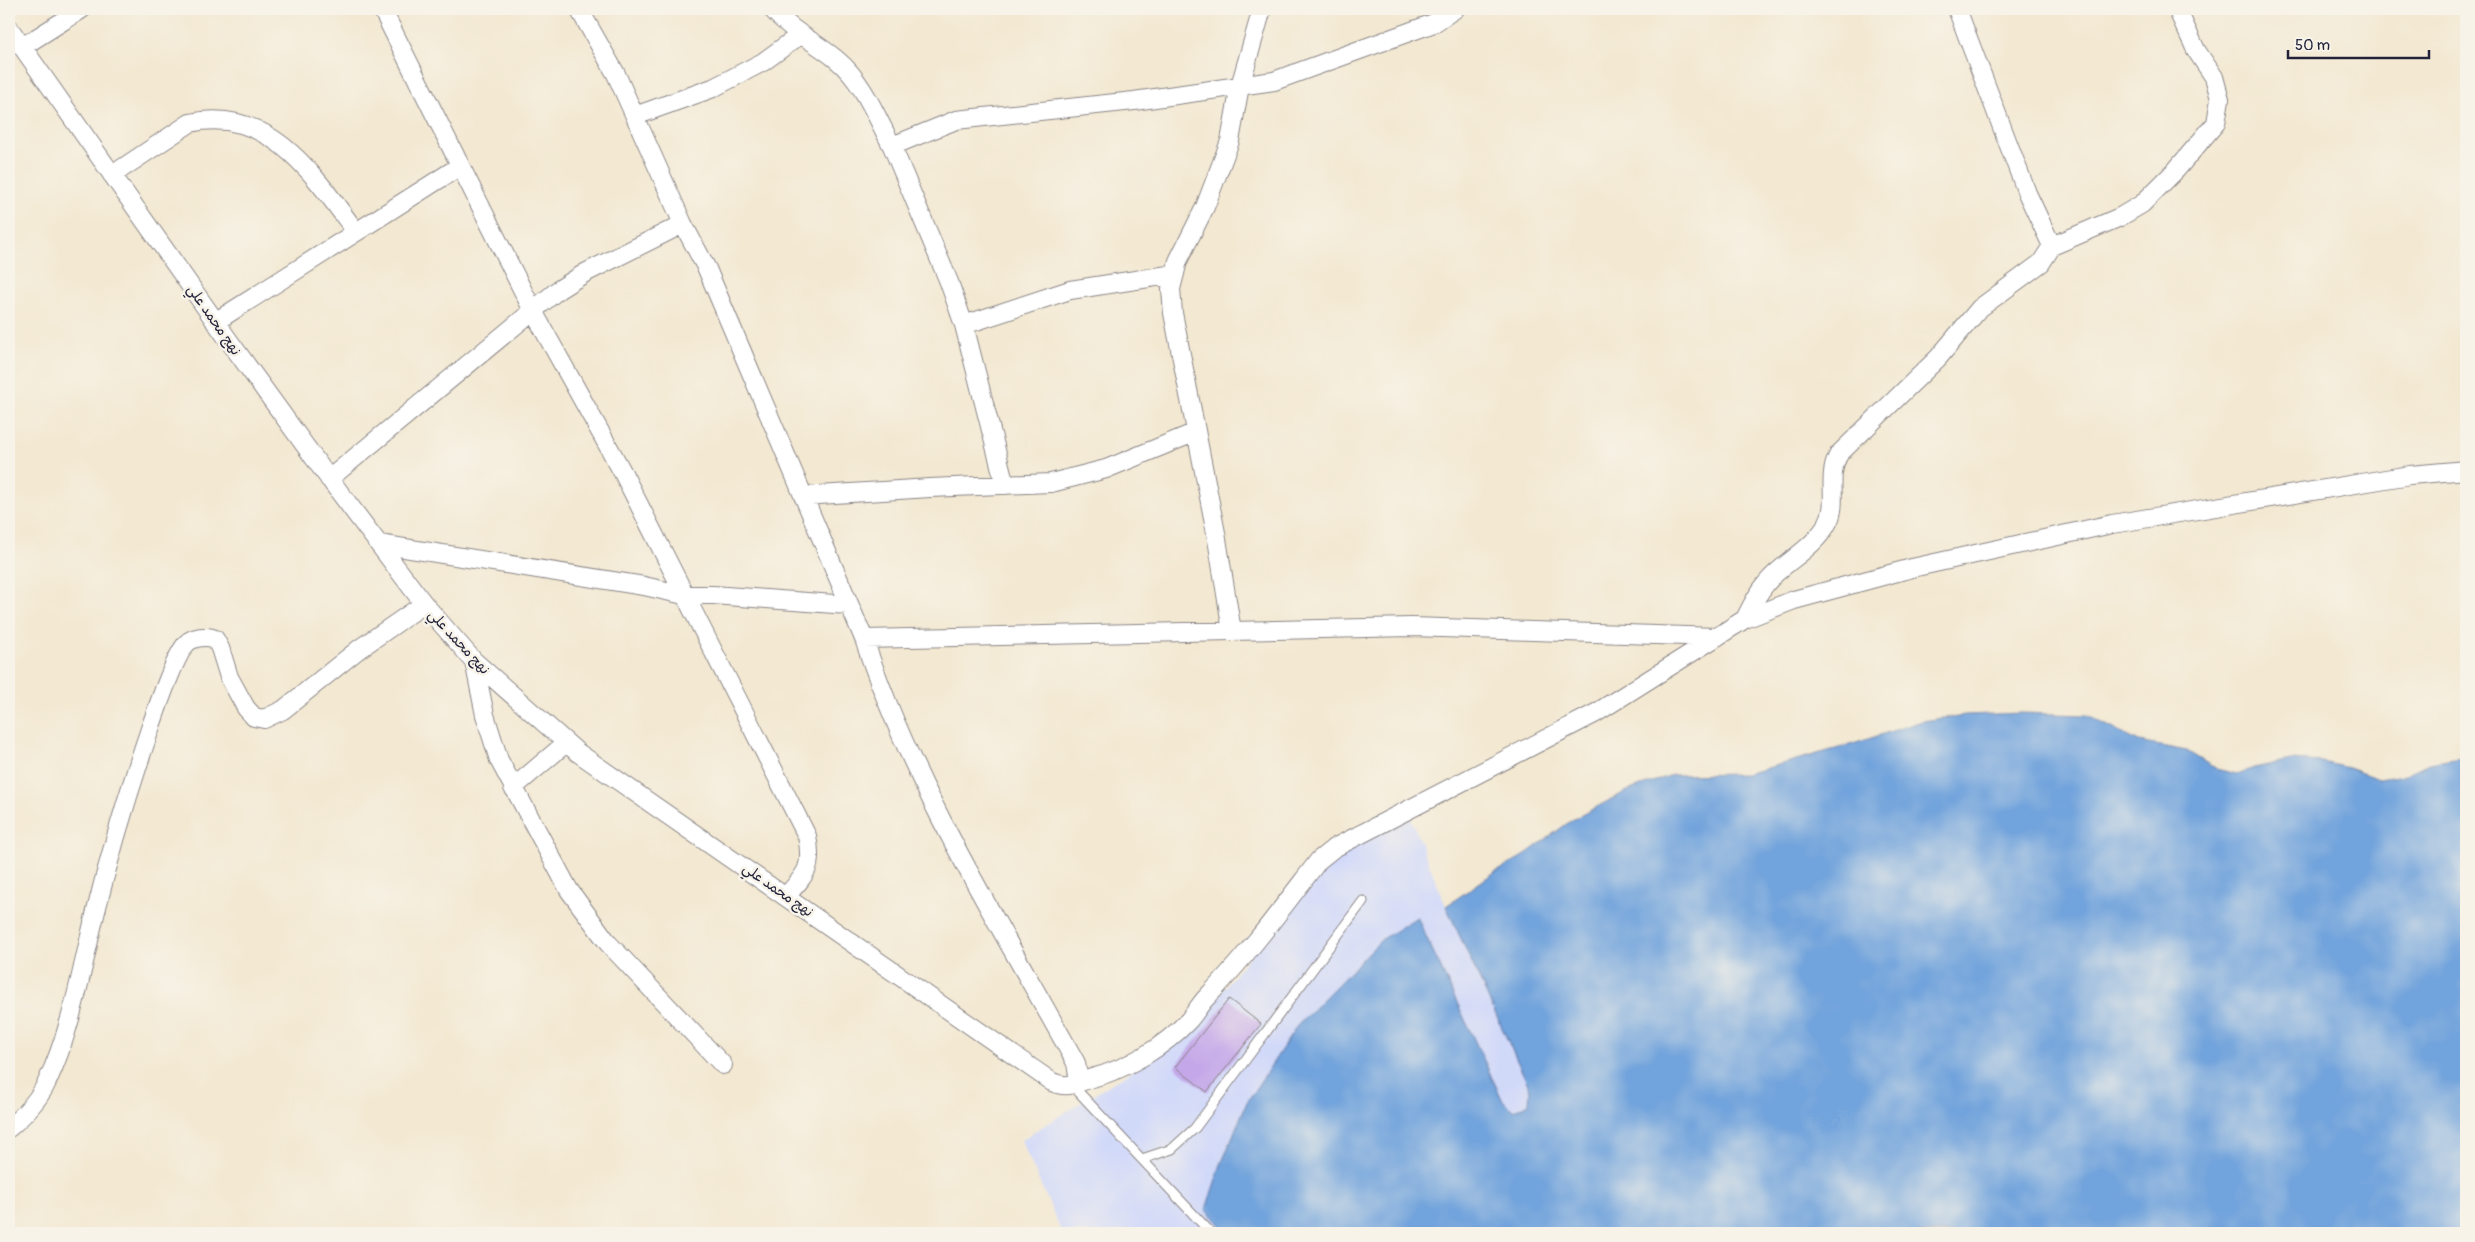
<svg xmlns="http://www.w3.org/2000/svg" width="2475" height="1242" viewBox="0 0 2475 1242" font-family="Pangolin,'Playpen Sans Arabic',sans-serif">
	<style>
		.built { fill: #d1d9f9 }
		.water { fill: #71a3dc; stroke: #4a628c }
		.building { fill: #c4a7e9 }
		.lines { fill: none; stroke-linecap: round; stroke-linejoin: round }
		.service-casing { stroke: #8a8586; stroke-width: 11 }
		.minor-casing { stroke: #8a8586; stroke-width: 20 }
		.service { stroke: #fff; stroke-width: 9 }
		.minor { stroke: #fff; stroke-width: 18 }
		.labels { text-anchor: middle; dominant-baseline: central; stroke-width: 5; stroke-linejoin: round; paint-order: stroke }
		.street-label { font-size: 14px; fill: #22223b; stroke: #f7f3e8 }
	</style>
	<rect width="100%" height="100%" fill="#f7f3e8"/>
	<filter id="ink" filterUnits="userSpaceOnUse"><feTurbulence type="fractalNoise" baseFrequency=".02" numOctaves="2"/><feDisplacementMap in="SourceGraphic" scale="10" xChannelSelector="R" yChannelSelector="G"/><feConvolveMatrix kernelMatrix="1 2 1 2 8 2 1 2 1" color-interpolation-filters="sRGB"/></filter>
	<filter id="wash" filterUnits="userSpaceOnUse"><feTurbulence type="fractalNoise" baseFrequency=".0096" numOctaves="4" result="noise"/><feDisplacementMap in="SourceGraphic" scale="20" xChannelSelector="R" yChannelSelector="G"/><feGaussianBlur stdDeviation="1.12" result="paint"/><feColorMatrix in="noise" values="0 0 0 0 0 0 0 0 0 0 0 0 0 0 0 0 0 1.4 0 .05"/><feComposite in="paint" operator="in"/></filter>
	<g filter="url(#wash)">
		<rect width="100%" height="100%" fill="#f3e8d1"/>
		<path class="built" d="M 1410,816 L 1446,906 L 1530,1089 L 1529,1103 L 1514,1111 L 1502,1099 L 1417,918 L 1381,940 L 1297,1026 L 1247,1102 L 1220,1167 L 1206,1209 L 1227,1233 L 1062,1233 L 1021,1140 L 1186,1037 L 1326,858 Z"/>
		<path class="water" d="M 2022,713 L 2087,715 L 2139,742 L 2187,751 L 2216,769 L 2237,774 L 2254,768 L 2291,760 L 2322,762 L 2348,768 L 2379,779 L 2403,775 L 2429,763 L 2466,757 L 2466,1233 L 1227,1233 L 1206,1209 L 1220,1167 L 1247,1102 L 1297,1026 L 1381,940 L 1417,917 L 1502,1099 L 1514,1111 L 1529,1103 L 1530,1089 L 1446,906 L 1492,874 L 1523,856 L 1572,820 L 1627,791 L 1672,775 L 1746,774 L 1853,744 L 1922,721 L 1965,715 Z"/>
		<g id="blocks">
			<path class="building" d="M 1229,999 L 1261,1024 L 1207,1092 L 1175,1067 Z"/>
		</g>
	</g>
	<g filter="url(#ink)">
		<use href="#blocks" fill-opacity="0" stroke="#8a8586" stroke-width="1"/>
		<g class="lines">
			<defs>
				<path id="service" d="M 1073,1086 L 1211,1233
					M 1142,1159 L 1172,1149 L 1195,1128 L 1363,901"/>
				<path id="minor" d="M 382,9 L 532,309 L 623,473 L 807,836 C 813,867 807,873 787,895
					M 579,9 L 616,74 L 683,224 L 707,269 L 864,639 C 913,788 1000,925 1076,1063 L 1079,1082
					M 772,9 C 791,31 814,41 836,59 C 863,81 876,116 892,146
					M 1957,9 L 2027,193 L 2052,246
					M 9,28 L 227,338 L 322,469 L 424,604 L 474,661 L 577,752 L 1052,1082 C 1068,1089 1076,1083 1092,1078 C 1127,1069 1164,1047 1189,1020 C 1195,1013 1199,1006 1205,999 C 1247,956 1282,908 1319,860 L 1334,848 L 1596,713 L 1745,619 L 1794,600 L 1912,568 L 2112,524 L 2410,475 L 2466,470
					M 22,47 L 82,9
					M 635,116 L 713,88 L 763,62 L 800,35
					M 112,175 L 190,123 C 270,105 316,178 356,232
					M 215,322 L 460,166
					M 964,325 L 1070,290 L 1175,274
					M 329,479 L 558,290 L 585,273 L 683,224
					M 1005,485 L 964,325 L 949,282 L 892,146 L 956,120 L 1134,101 L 1274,81 L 1434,23 L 1455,9
					M 803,496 L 930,488 L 1051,483 L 1106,469 L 1196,432
					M 379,544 L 644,586 L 684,595 L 713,595 L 848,605
					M 1745,619 C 1753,603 1761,587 1775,574 C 1792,558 1815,546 1827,524 C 1840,503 1825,478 1839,454 L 1938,358 L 1980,308 L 2041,263 L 2052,246 L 2120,217 L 2142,204 L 2176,170 L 2216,123 L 2220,99 L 2214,77 L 2196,50 L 2177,9
					M 1232,631 L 1216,533 L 1173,313 L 1171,289 L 1178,261 L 1205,207 L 1230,141 L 1240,86 L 1262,9
					M 864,639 L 1412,627 L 1717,637
					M 474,661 L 485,715 L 499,760 L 569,890 L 608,943 L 723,1065
					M 513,788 L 566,743
					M 9,1128 C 24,1115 39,1100 47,1082 C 71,1031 81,973 94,919 C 110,853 129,790 151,726 C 157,709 175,655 187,643 C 193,637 207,635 215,639 L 220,648 L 229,677 L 246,708 L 254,717 L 264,719 L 283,710 L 359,649 L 424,604"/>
			</defs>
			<use href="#service" class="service-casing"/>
			<use href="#minor" class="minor-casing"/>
			<use href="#service" class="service"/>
			<use href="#minor" class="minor"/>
		</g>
	</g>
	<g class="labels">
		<g class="street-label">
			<text transform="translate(214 320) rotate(55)">نهج محمد علي</text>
			<text transform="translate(459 642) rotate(47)">نهج محمد علي</text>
			<text transform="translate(778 890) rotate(35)">نهج محمد علي</text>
		</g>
	</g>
	<rect width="2475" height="1242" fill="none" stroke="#f7f3e8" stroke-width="30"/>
	<path d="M2288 50v8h141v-8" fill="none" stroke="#22223b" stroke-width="2.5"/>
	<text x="2295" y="50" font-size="15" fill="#22223b" stroke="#f7f3e8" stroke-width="4" paint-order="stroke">50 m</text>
</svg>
